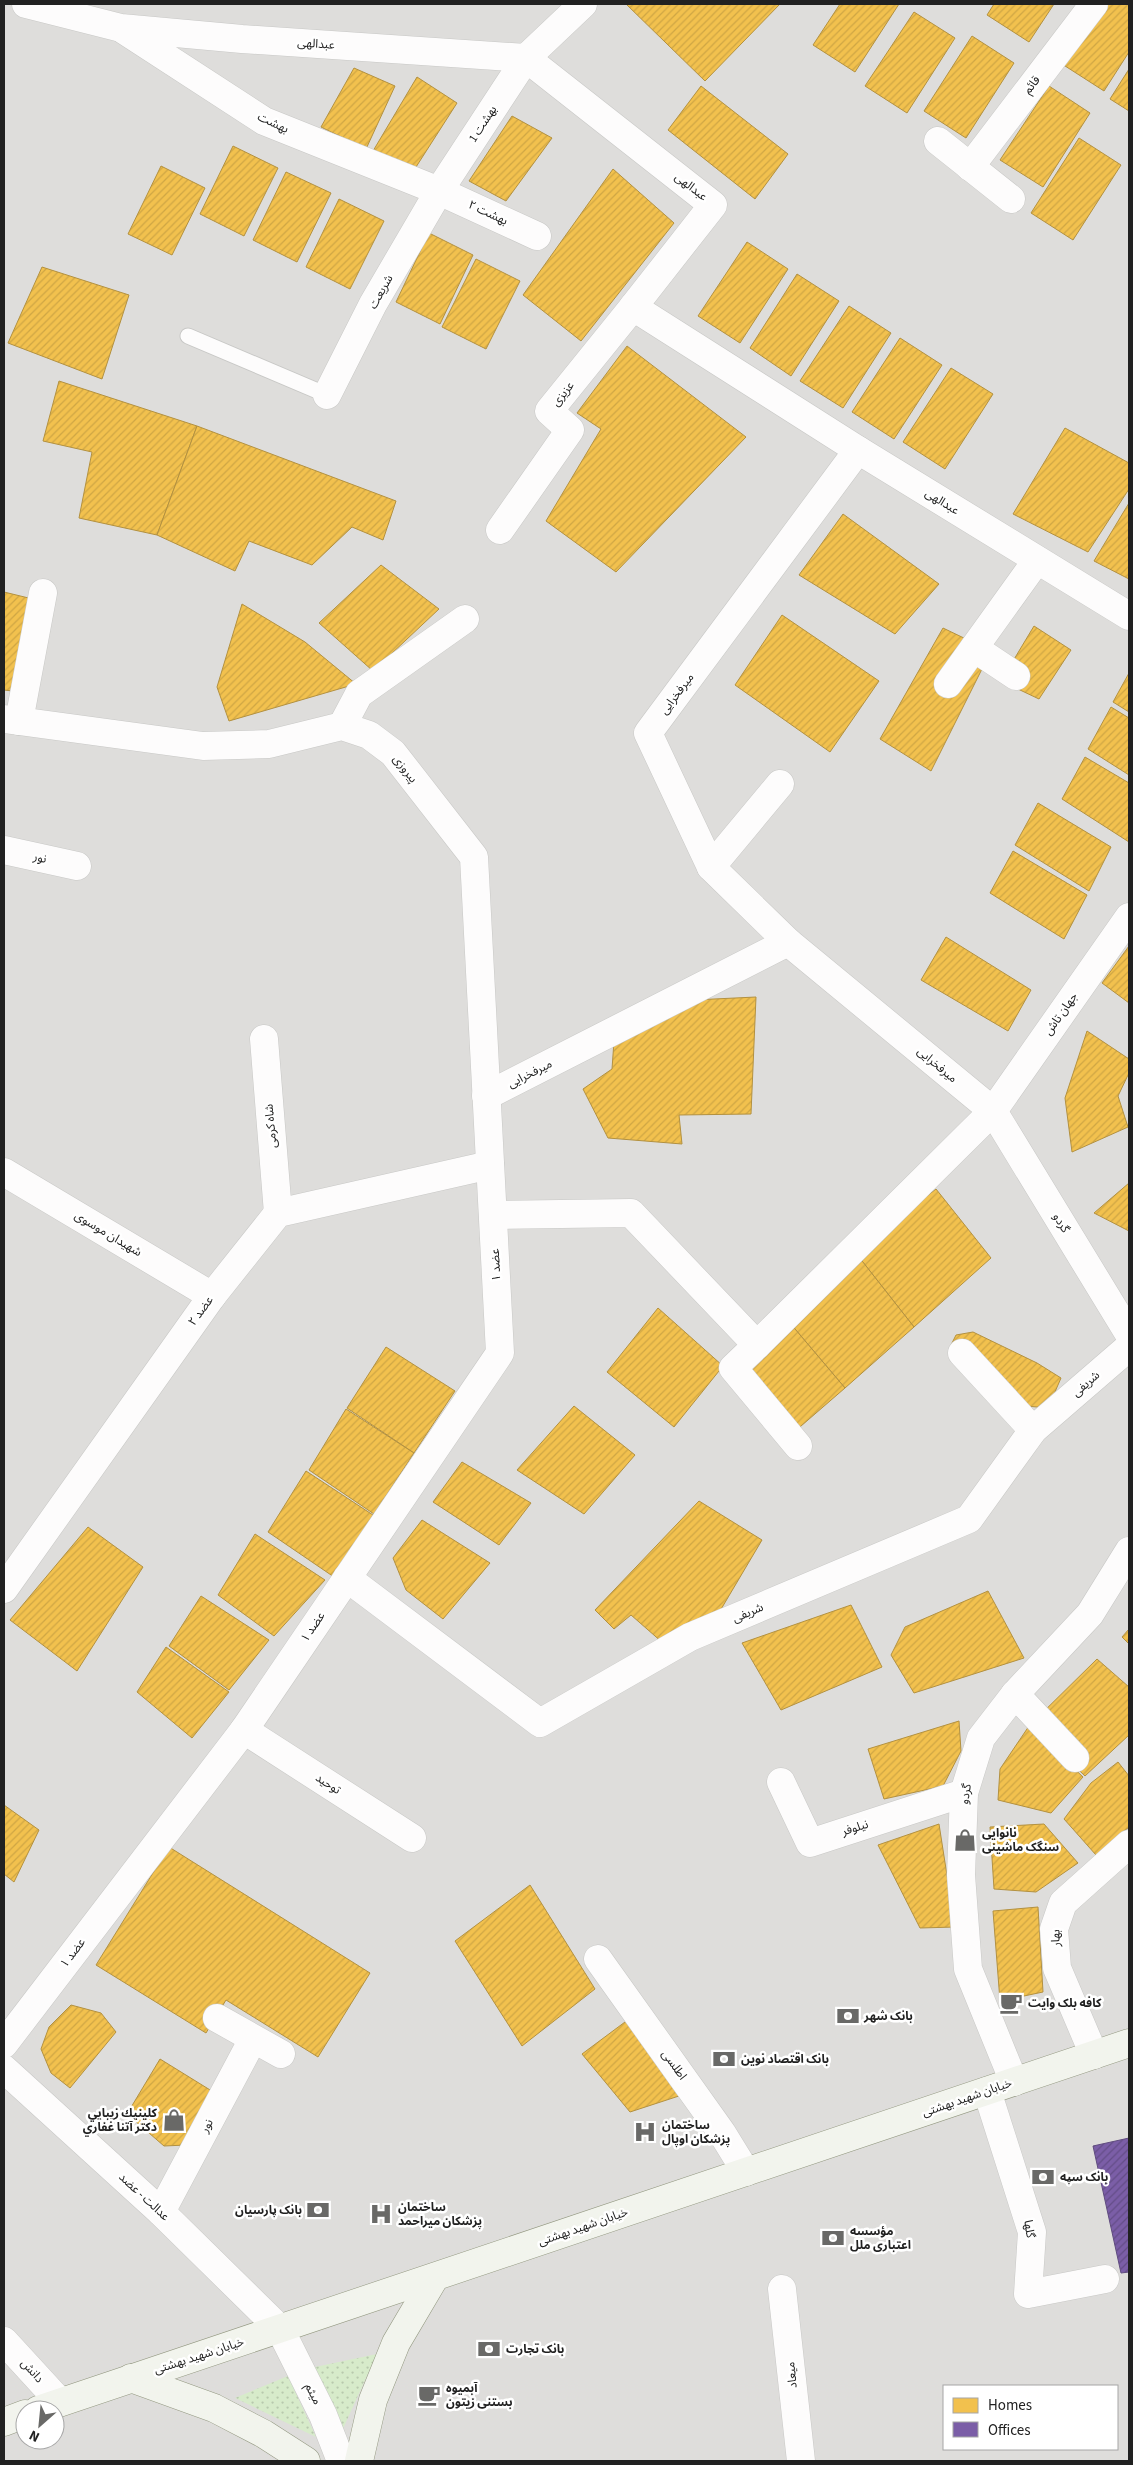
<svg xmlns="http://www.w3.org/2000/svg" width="1133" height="2465" viewBox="0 0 1133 2465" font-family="'Source Sans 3','Noto Sans Arabic',sans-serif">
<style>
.residential{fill:#dedddb;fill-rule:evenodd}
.grass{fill:url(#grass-dots)}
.homes{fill:url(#homes-hatch);stroke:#b39140}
.offices{fill:url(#offices-hatch);stroke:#604c7f}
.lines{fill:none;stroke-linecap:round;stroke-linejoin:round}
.service-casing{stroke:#c8c8c6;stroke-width:17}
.minor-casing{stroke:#c8c8c6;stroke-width:29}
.tertiary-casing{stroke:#c8c8c6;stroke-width:29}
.secondary-casing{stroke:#949982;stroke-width:29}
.service{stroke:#fdfcfc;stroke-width:15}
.minor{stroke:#fdfcfc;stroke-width:28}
.tertiary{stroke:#fdfcfc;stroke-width:28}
.secondary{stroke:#f2f4ed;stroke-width:28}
.labels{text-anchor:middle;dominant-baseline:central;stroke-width:5;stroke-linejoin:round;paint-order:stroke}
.street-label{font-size:12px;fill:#212121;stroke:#fff}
.poi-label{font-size:12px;font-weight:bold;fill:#212121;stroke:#fff;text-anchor:start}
</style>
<defs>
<pattern id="grass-dots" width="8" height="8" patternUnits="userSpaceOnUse" patternTransform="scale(1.25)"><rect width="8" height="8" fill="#d7ebca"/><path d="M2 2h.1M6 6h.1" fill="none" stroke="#b8c9ad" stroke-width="1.8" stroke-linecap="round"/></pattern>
<pattern id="homes-hatch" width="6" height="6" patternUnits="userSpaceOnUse" patternTransform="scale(1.25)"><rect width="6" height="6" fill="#f2c14e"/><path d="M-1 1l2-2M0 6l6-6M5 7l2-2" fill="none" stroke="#cfa644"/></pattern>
<pattern id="offices-hatch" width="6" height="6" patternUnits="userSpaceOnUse" patternTransform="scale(1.25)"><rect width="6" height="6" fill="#7b5ea7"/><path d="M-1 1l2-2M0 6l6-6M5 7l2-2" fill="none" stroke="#644d88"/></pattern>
</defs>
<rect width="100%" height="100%" fill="#efeeea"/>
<path class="residential" d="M4,4H1129V2461H4ZM944,2386H1117V2449H944ZM25,2410H55V2440H25Z"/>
<g class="grass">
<path d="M377,2354L341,2433L315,2367Z"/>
<path d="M288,2376L316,2437L235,2398Z"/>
</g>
<g class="homes">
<path d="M626,4H780L705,81Z"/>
<path d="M840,4H899L855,72L813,45Z"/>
<path d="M994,4H1054L1029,42L987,15Z"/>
<path d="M1105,4H1129V52L1104,91L1062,64Z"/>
<path d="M914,12L955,38L907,113L865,86Z"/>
<path d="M972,36L1014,63L966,138L924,111Z"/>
<path d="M354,68L395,86L366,149L321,127Z"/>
<path d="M1129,69V111L1110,99Z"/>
<path d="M417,77L457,103L416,167L373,151Z"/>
<path d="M701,86L788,154L755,199L668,130Z"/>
<path d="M1049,86L1090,113L1043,187L1000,160Z"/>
<path d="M512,116L552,138L506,201L469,181Z"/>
<path d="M1079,138L1121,165L1073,240L1031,213Z"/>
<path d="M233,146L278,168L244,236L200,214Z"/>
<path d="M161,166L205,188L172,255L128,234Z"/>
<path d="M613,169L674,223L581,341L523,295Z"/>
<path d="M286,172L331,193L297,262L253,240Z"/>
<path d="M339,199L384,221L350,289L306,267Z"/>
<path d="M429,233L473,255L440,324L396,302Z"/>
<path d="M747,242L788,269L740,343L698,316Z"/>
<path d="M476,259L520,281L486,349L442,327Z"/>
<path d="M42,267L129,295L102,379L8,343Z"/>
<path d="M797,274L839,301L791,376L750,348Z"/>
<path d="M849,306L891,333L843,408L800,381Z"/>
<path d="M900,338L942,365L894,439L852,412Z"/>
<path d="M627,346L746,437L616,572L546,521L601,429L577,413Z"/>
<path d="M951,368L993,394L945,469L903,442Z"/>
<path d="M59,381L197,426L157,535L79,518L92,452L43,441Z"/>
<path d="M197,426L396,501L383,540L352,527L312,565L249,541L235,571L157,535Z"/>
<path d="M1065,428L1129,463V489L1088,552L1013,514Z"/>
<path d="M1129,503V579L1094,561Z"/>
<path d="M843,514L939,584L895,634L799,575Z"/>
<path d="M381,565L439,609L373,671L319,623Z"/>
<path d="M4,592L45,602L29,693L4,690Z"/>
<path d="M242,604L305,642L356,684L229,721L217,687Z"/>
<path d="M782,615L879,681L830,752L735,685Z"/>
<path d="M1034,626L1071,650L1039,699L1001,681Z"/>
<path d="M943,628L991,651L931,771L880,739Z"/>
<path d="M1129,673V712L1113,702Z"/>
<path d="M1111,707L1129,718V775L1088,749Z"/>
<path d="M1085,757L1129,783V842L1062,799Z"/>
<path d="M1038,803L1111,847L1089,891L1015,845Z"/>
<path d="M1013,851L1087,895L1064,939L990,893Z"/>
<path d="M946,937L1031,990L1008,1031L921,980Z"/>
<path d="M1129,946V1003L1102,983Z"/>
<path d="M756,997L751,1114L679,1115L682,1144L608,1138L583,1089L612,1069L614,1041L693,1000Z"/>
<path d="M1087,1031L1129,1059V1073L1118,1096L1128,1127L1072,1152L1065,1098Z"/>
<path d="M1129,1183V1231L1094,1213Z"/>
<path d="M936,1189L991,1258L914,1327L855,1252Z"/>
<path d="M855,1252L914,1327L845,1388L784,1316Z"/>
<path d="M658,1308L723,1366L674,1427L607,1372Z"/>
<path d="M784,1316L845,1388L786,1439L723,1367Z"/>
<path d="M973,1332L1037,1363L1061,1378L1048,1408L1026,1406L955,1361L950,1347L956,1335Z"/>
<path d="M386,1347L455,1391L414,1453L347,1408Z"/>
<path d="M574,1406L635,1455L584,1514L517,1470Z"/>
<path d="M346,1409L414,1453L374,1514L309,1470Z"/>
<path d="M462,1462L531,1503L499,1545L433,1502Z"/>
<path d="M306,1471L373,1515L334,1577L268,1532Z"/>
<path d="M699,1501L762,1540L717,1616L663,1643L631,1615L614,1629L595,1610Z"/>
<path d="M422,1520L490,1563L443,1619L406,1590L393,1558Z"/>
<path d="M88,1527L143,1567L77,1671L10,1620Z"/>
<path d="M255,1534L325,1580L274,1636L218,1595Z"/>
<path d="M988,1591L1024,1658L914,1693L891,1655L905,1627Z"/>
<path d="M201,1596L269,1640L229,1690L169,1646Z"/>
<path d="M851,1605L882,1667L781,1710L742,1643Z"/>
<path d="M1129,1629V1644L1122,1637Z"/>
<path d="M166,1647L229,1692L192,1738L137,1692Z"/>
<path d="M1097,1659L1129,1687V1735L1085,1776L1031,1724Z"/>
<path d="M959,1721L961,1751L943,1786L884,1799L868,1749Z"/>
<path d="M1029,1726L1083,1777L1051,1813L998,1800L1000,1769Z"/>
<path d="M1118,1762L1129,1776V1827L1096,1855L1064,1819L1091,1783Z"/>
<path d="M4,1805L39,1830L14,1882L4,1874Z"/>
<path d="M939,1824L955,1927L920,1928L878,1845Z"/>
<path d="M1044,1824L1078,1863L1036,1892L994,1889L990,1827Z"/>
<path d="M169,1847L370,1973L318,2057L226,2000L206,2033L96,1965Z"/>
<path d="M530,1885L595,1989L522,2046L455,1941Z"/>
<path d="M1038,1907L1043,1992L1000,2001L993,1911Z"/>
<path d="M71,2005L101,2013L116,2032L70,2088L51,2073L41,2049L49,2027Z"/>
<path d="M629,2019L685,2094L630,2112L582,2054Z"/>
<path d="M160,2059L215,2093L186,2145L164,2146L127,2114Z"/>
</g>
<path class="offices" d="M1129,2138V2272L1121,2273L1093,2146Z"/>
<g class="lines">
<defs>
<path id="service" d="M188,336L327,395"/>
<g id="minor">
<path d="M26,4L121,28L242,39L526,58L713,205L633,307L858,450L1129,616"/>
<path d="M124,30L264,121L439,191L537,236"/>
<path d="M938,141L1011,199"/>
<path d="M970,167L1094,4"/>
<path d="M327,395L373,304L439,191L526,58L583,4"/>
<path d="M858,450L648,733L711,867L788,942L993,1111L1129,1334"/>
<path d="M500,530L570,430L549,411L633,307"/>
<path d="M974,648L1016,676"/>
<path d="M948,684L1037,560"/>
<path d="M4,719L203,746L269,744L342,726L369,735L393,753L474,857L500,1353L244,1730L4,2044"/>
<path d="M19,721L43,593"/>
<path d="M342,726L359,694L465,619"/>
<path d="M4,850L77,866"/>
<path d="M711,867L780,784"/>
<path d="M264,1039L278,1213"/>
<path d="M486,1096L788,942"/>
<path d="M4,1172L212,1296"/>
<path d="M493,1215L631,1213L757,1345L993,1111"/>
<path d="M757,1345L733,1368L798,1446"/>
<path d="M962,1353L1033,1430"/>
<path d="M347,1578L540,1723L690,1637L969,1519L1033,1430L1129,1347"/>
<path d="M4,1589L212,1296L278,1213L490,1165"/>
<path d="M1015,1694L1075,1758"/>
<path d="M244,1730L412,1838"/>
<path d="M781,1782L810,1843L964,1793"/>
<path d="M598,1959L722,2133L746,2172"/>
<path d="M217,2018L281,2054"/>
<path d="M1094,2055L1057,1968L1054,1929L1063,1903L1129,1844"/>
<path d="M1014,2082L968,1969L961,1875L964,1793L981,1738L1015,1694L1090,1614L1129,1551"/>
<path d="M987,2091L1032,2232L1028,2294L1105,2279"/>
<path d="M161,2212L253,2039"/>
<path d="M782,2289L801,2461"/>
<path d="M4,2341L60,2402"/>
</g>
<g id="tertiary">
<path d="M993,1111L1129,917"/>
<path d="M4,2069L161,2212L280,2329L323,2415L341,2461"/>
</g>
<g id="secondary">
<path d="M131,2378L214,2408L264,2434L306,2461"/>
<path d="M38,2410L1129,2043"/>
<path d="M4,2422L25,2414"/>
<path d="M359,2461L373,2400L396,2343L435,2277"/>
</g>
</defs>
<use href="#service" class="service-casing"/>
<use href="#minor" class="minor-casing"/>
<use href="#tertiary" class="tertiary-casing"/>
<use href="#secondary" class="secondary-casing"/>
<use href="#service" class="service"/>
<use href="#minor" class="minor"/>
<use href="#tertiary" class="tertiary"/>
<use href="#secondary" class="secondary"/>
</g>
<defs>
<symbol id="shop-bare" viewBox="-9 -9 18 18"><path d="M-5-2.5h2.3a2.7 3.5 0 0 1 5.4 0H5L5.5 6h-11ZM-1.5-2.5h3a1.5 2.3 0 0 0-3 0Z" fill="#696967" stroke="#fff" stroke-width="2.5" paint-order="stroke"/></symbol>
<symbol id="cafe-bare" viewBox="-9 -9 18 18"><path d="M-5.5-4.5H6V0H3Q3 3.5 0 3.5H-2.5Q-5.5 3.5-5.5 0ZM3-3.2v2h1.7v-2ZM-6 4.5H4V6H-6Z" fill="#696967" stroke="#fff" stroke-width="2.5" paint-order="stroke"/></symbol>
<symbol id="bank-bare" viewBox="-9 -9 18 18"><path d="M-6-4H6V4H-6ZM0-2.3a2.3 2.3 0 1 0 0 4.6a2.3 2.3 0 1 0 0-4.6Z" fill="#696967" stroke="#fff" stroke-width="2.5" paint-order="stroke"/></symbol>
<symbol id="hospital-bare" viewBox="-9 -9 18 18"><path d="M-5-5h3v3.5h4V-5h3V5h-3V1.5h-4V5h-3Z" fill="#696967" stroke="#fff" stroke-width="2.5" paint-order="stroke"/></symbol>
</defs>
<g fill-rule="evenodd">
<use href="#shop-bare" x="949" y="1824" width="32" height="32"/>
<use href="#cafe-bare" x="995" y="1987" width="32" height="32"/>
<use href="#bank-bare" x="832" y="2000" width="32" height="32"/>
<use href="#bank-bare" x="708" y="2043" width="32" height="32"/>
<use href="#shop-bare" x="158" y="2104" width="32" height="32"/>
<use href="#hospital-bare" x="629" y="2116" width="32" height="32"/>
<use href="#bank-bare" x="1027" y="2161" width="32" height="32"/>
<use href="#bank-bare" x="302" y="2194" width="32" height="32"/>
<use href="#hospital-bare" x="365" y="2198" width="32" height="32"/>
<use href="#bank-bare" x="817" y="2222" width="32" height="32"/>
<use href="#bank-bare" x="473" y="2333" width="32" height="32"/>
<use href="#cafe-bare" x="413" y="2379" width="32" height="32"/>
</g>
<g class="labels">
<g class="street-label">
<text transform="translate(316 44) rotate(4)">عبدالهی</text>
<text transform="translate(1032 85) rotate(-53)">قائم</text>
<text transform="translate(273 123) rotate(25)">بهشت</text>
<text transform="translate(483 124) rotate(-57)">بهشت 1</text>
<text transform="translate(691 187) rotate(38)">عبدالهی</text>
<text transform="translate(488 213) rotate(25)">بهشت ۲</text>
<text transform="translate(381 292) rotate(-61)">شریعت</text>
<text transform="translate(563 394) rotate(-51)">عزیزی</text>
<text transform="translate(942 502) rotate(32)">عبدالهی</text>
<text transform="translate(677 694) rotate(-53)">میرفخرایی</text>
<text transform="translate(405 769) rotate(52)">پیروزی</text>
<text transform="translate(40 858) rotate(12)">نور</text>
<text transform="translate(1061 1014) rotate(-55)">جهان تاش</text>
<text transform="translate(937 1065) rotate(40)">میرفخرایی</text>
<text transform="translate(530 1074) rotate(-27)">میرفخرایی</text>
<text transform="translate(271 1126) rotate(-95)">شاه کرمی</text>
<text transform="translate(1061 1223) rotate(59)">گردو</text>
<text transform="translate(108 1234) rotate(31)">شهیدان موسوی</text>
<text transform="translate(496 1265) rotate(-93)">عضد ۱</text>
<text transform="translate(201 1311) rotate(-54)">عضد ۲</text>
<text transform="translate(1086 1384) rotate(-41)">شریفی</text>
<text transform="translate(748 1613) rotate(-23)">شریفی</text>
<text transform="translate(313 1627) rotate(-56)">عضد ۱</text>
<text transform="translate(328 1784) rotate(33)">توحید</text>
<text transform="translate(966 1794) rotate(-81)">گردو</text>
<text transform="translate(855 1828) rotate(-18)">نیلوفر</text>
<text transform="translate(1056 1938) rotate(-91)">بهار</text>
<text transform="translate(73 1953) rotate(-53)">عضد ۱</text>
<text transform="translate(674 2065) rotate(54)">اطلسی</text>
<text transform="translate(967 2098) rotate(-19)">خیابان شهید بهشتی</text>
<text transform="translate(207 2126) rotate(-62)">نور</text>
<text transform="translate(144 2197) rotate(43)">عدالت - عضد</text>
<text transform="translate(583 2227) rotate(-19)">خیابان شهید بهشتی</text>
<text transform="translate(1029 2229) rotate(81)">گلها</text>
<text transform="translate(199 2356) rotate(-18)">خیابان شهید بهشتی</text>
<text transform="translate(32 2371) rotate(48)">دانش</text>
<text transform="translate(792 2375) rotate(-96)">میعاد</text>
<text transform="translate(313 2394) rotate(64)">میثم</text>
</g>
<g class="poi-label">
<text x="982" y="1833">نانوایی<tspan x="982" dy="14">سنگک ماشینی</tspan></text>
<text x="1028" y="2003">کافه بلک وایت</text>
<text x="864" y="2016">بانک شهر</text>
<text x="741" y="2059">بانک اقتصاد نوین</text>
<text x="157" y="2113" text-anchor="end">كلينيك زيبايي<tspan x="157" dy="14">دكتر آتنا غفاري</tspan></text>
<text x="662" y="2125">ساختمان<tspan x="662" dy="14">پزشکان اوپال</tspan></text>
<text x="1060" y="2177">بانک سپه</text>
<text x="398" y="2207">ساختمان<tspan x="398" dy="14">پزشکان میراحمد</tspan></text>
<text x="302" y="2210" text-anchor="end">بانک پارسیان</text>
<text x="850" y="2231">مؤسسه<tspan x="850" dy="14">اعتباری ملل</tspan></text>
<text x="506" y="2349">بانک تجارت</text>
<text x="446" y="2388">آبمیوه<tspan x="446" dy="14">بستنی زیتون</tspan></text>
</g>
</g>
<rect width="1133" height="2465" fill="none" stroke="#212121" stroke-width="10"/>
<rect x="943" y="2385" width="175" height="65" fill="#ffffff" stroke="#a6a6a6"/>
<rect x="953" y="2398" width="25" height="15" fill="#f2c14e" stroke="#a6a6a6"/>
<text x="988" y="2410" font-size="15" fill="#212121">Homes</text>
<rect x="953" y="2422" width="25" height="15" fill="#7b5ea7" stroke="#a6a6a6"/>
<text x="988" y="2435" font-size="15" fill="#212121">Offices</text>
<g transform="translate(40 2425) rotate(207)"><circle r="24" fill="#ffffff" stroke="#a6a6a6"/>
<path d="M0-4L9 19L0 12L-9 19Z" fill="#696967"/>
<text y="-8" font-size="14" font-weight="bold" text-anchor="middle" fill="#212121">N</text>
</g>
</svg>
